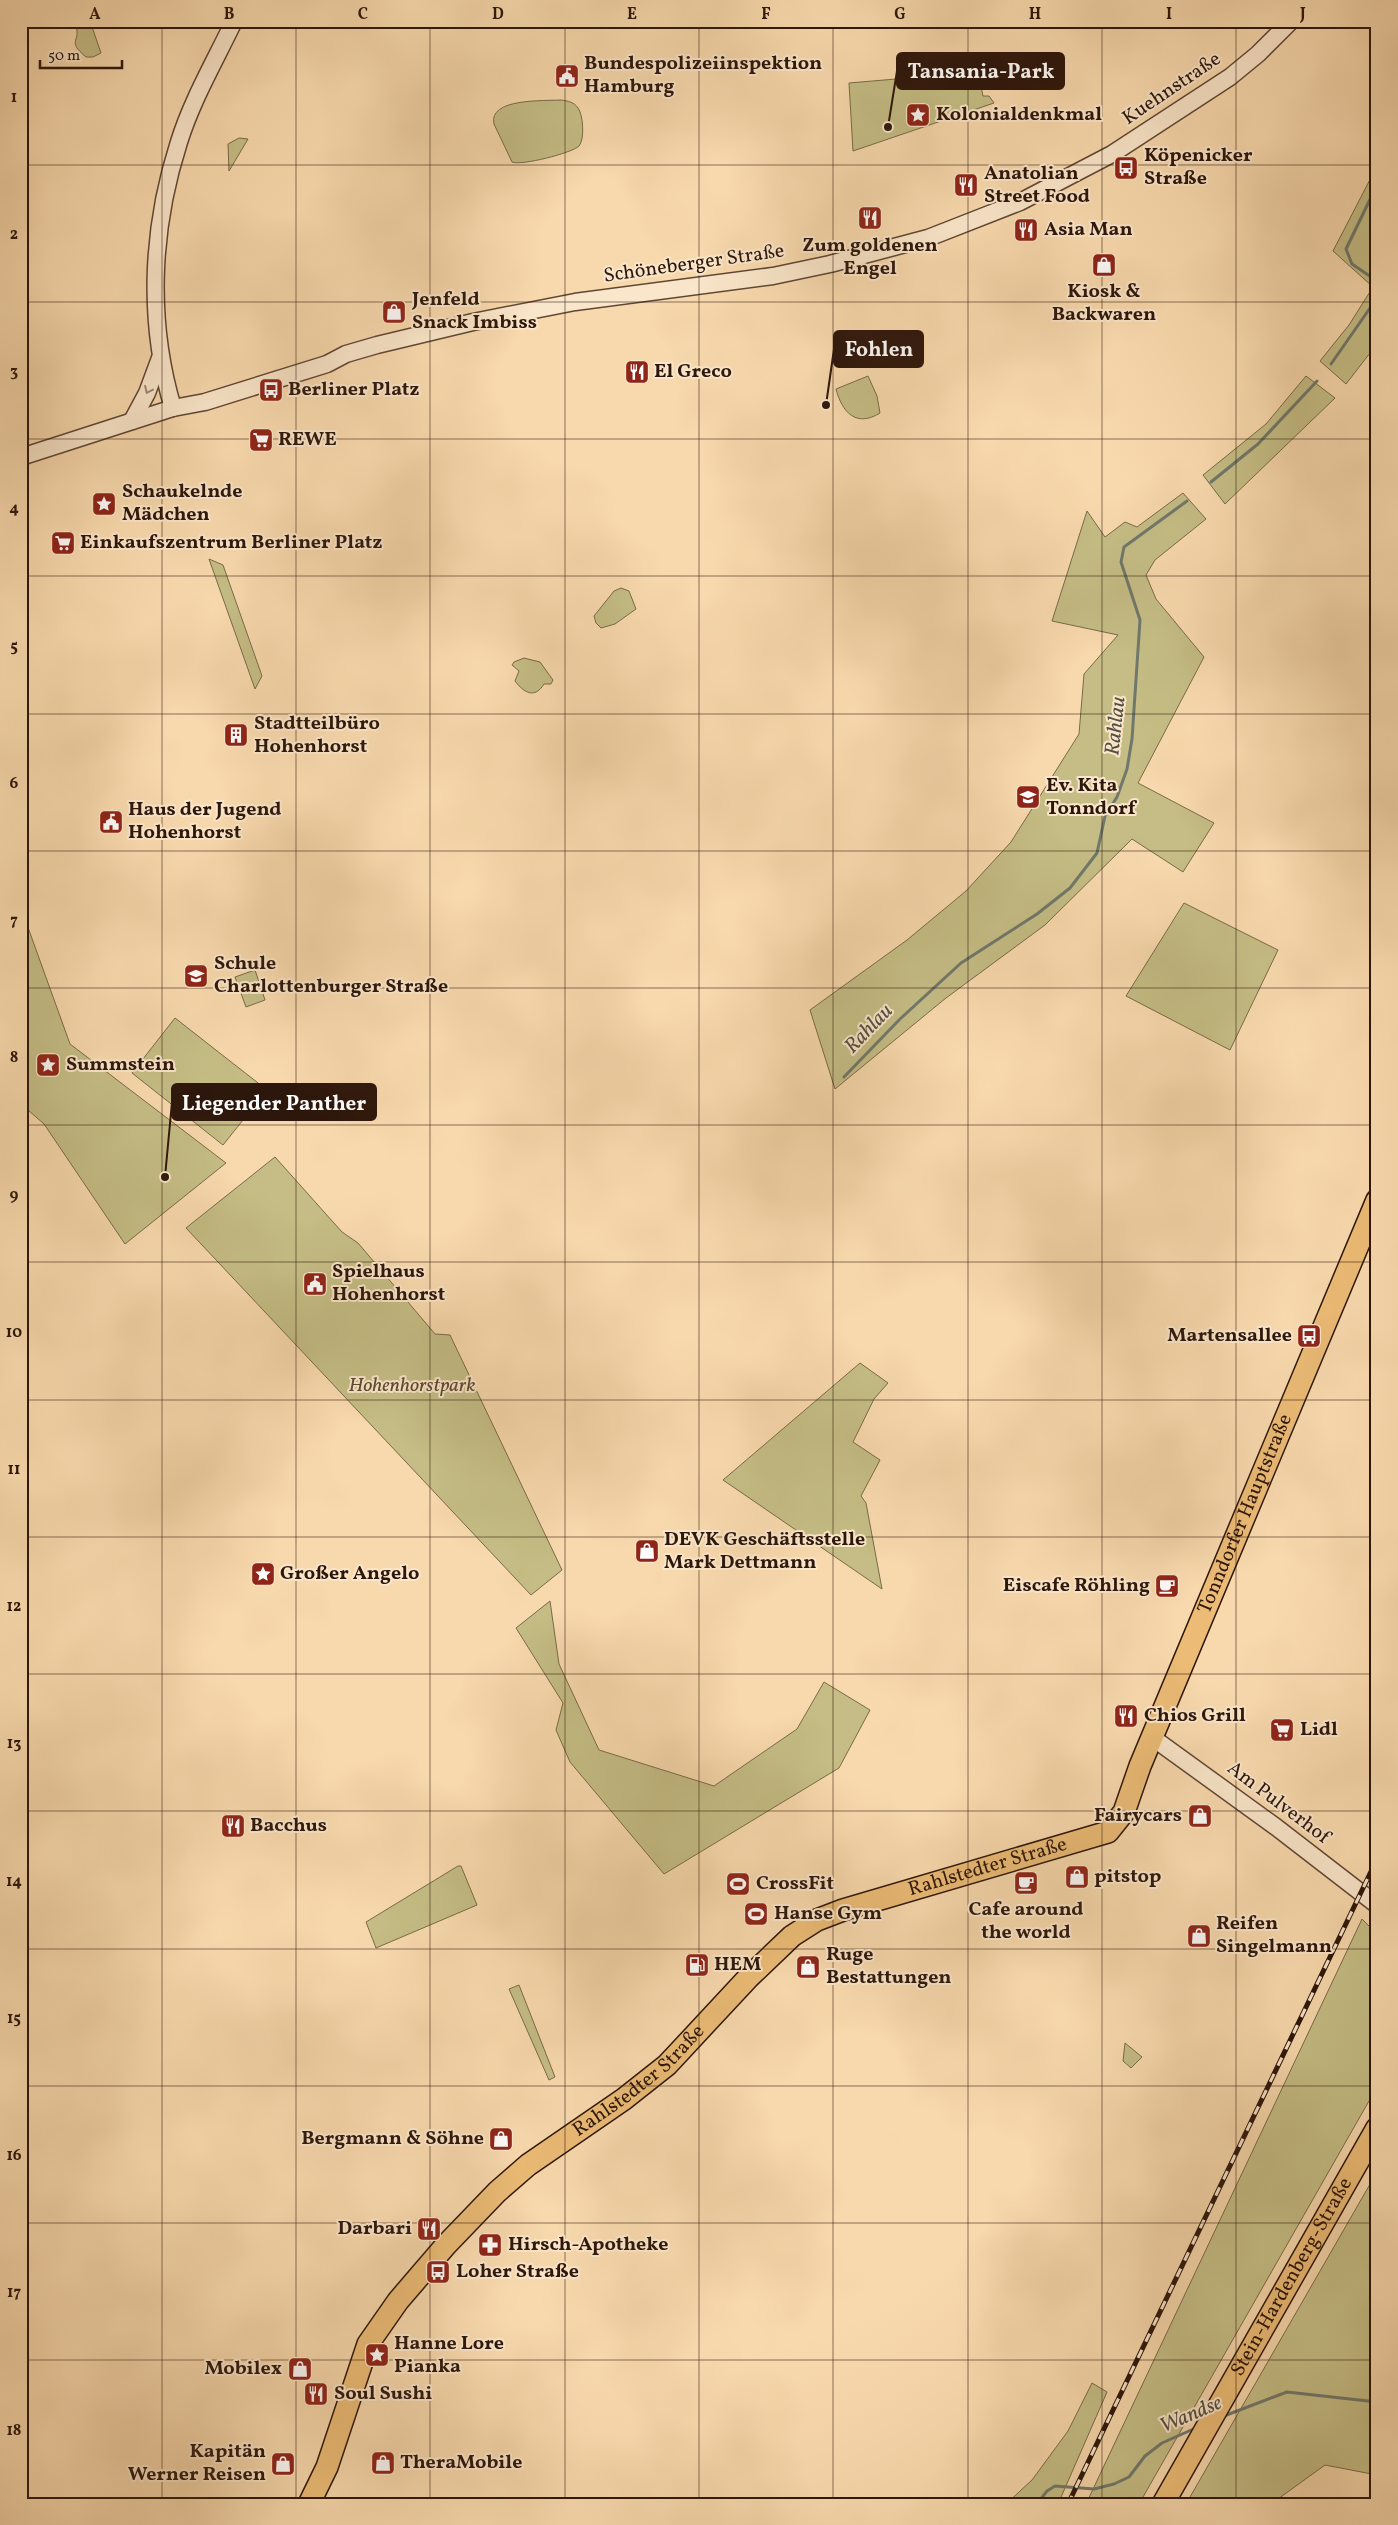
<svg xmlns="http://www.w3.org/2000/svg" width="1398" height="2525" viewBox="0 0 1398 2525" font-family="Vollkorn,serif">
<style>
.green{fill:#c5bd85;stroke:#796a48}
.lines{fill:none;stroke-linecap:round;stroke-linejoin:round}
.stream{stroke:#70786c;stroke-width:3}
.minor-casing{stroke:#604734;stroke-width:19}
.major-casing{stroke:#2d160b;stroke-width:24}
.minor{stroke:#fae6ca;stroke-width:16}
.major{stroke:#ecbc76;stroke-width:21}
.rail-casing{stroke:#2d160b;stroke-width:5}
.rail{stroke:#fae6ca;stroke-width:3;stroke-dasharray:9;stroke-linecap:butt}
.oneway{stroke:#9e8874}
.grid{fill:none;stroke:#2d160b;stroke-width:1;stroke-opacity:0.55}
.labels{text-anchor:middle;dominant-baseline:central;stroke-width:4;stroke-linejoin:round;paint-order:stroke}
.poi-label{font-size:20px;font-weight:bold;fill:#2d160b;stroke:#fae6ca;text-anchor:start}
.street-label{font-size:20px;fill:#2d160b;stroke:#fae6ca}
.park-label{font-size:20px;font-style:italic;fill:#5b4830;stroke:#fae6ca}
.water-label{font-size:21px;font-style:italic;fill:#544f43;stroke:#fae6ca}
.leader{fill:none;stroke:#2d160b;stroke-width:2}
.callout-dot{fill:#2d160b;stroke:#fae6ca;stroke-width:2}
.callout{fill:#2d160b;stroke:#2d160b;stroke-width:2}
.callout-label{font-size:21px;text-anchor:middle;font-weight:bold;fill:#fff}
.neatline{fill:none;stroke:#2d160b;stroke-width:2}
.grid-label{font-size:16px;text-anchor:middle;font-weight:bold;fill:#2d160b}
</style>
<rect width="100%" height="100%" fill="#f8d9ad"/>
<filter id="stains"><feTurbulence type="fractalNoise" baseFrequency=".004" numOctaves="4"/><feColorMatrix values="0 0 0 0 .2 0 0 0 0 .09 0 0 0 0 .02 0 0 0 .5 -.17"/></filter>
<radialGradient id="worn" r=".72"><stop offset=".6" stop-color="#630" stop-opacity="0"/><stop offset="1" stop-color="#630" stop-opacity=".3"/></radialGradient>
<g class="green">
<path d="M69,21H90L101,53L93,57H86C66,40 81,43 76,26L69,24Z"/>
<path d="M978,72L983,96H989L994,103L853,151L849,83Z"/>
<path d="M561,100C568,101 574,102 578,108C583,114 585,139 579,146C572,153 521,166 512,162L494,124C488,98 544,101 561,100Z"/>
<path d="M239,138L248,139L229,171L228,144Z"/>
<path d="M1377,166V344L1346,384L1320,361L1349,325L1373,287L1333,251Z"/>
<path d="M868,376L877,396L880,413C856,428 842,412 836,389Z"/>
<path d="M1306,376L1335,398L1225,504L1203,475L1266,424Z"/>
<path d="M1183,493L1206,519L1155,560L1146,575L1156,599L1204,657L1138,783L1214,823L1183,872L1132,839L1045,925L946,998L835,1089L810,1010L907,940L966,891L1011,842L1079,734L1084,674L1118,635L1052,621L1087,511L1105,537L1125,522L1137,527Z"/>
<path d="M209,559L223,565L262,676L255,689Z"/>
<path d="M621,588L629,591L636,609L615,624L601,628L596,623L594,616L614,591Z"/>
<path d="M524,658L540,662L553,680L551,684H544C535,699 524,693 515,681L519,671L512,665L514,662Z"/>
<path d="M1184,903L1278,950L1230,1050L1126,996Z"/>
<path d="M21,908L70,1044L226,1163L125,1244L44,1124L21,1104Z"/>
<path d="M255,970L265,1000L246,1007L235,977Z"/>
<path d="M175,1018L267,1090L223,1145L132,1073Z"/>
<path d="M275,1157L342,1232L358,1243L435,1334L450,1335L562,1570L531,1595L186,1228Z"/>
<path d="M860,1363L888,1383L874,1399L853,1442L880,1460L861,1496L866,1503L882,1589L723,1480Z"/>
<path d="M550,1601L559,1664L599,1750L714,1786L797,1729L824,1682L870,1710L839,1768L664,1874L570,1762L556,1730L563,1703L516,1628Z"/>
<path d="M458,1866H461L477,1905L376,1948L366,1922Z"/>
<path d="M1362,1919L1377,1934V2087L1139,2504H1086Z"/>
<path d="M519,1985L555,2077L549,2080L509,1989Z"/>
<path d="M1125,2043L1142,2057L1131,2068L1123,2061Z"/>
<path d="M1377,2172V2475L1325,2465L1271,2504H1186Z"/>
<path d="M1092,2383L1107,2392L1058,2504H1006L1032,2480L1068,2431Z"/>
</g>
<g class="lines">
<g class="stream">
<path d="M1377,185L1346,249L1352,264L1377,281"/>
<path d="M1331,364L1377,298"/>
<path d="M1211,482L1258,444L1317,381"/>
<path d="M844,1077L900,1019L961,963L1037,914L1070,888L1097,853L1105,816L1117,797L1127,769L1132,739L1140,620L1121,562L1124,547L1187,501"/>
<path d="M1224,2416L1287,2392L1377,2402"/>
<path d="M1037,2504L1047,2491L1055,2486L1094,2489L1114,2484L1129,2477L1145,2456L1162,2443L1198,2427"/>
</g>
<defs>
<g id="minor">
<path d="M173,408C147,321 151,229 179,142C192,100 215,61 234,21"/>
<path d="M132,421L147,393L160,358"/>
<path d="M21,457L173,408L205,402L327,364L346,354L377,345L473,322L575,302L773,276L830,264L928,238L1020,202L1112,154L1230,77L1258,54L1291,21"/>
<path d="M1153,1738L1276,1827L1377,1905"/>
</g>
<g id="major">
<path id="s1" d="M309,2504L327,2467L368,2344L398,2301L446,2245L497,2192L528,2165L624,2099L667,2065L748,1978L792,1936L817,1920L843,1910L1108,1832L1124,1812L1140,1766L1377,1200"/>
<path id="s2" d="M1163,2504L1377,2128"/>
</g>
</defs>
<use href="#minor" class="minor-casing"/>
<use href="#major" class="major-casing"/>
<use href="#minor" class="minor"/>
<use href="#major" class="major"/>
<defs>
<path id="rail" d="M1068,2504L1377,1859"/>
</defs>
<use href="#rail" class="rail-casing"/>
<use href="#rail" class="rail"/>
</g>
<defs><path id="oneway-chevron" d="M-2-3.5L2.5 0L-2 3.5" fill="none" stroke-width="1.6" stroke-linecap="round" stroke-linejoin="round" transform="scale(1.25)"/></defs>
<use class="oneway" href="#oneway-chevron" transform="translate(148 390) rotate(115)"/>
<path class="grid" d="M162,21V2504M296,21V2504M430,21V2504M565,21V2504M699,21V2504M833,21V2504M968,21V2504M1102,21V2504M1236,21V2504M21,165H1377M21,302H1377M21,439H1377M21,576H1377M21,714H1377M21,851H1377M21,988H1377M21,1125H1377M21,1262H1377M21,1400H1377M21,1537H1377M21,1674H1377M21,1811H1377M21,1949H1377M21,2086H1377M21,2223H1377M21,2360H1377"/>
<defs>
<symbol id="civic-square" viewBox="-11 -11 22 22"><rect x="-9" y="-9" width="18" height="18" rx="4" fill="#8f2418" stroke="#fae6ca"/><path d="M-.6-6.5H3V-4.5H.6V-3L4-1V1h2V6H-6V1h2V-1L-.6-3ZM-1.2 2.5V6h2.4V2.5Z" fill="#fff"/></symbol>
<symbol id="sight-square" viewBox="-11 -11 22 22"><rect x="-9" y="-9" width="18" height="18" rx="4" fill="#8f2418" stroke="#fae6ca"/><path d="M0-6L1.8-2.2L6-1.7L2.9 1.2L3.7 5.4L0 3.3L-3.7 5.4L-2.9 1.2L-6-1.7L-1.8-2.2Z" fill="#fff"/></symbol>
<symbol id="bus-square" viewBox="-11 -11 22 22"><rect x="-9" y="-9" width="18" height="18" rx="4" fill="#8f2418" stroke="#fae6ca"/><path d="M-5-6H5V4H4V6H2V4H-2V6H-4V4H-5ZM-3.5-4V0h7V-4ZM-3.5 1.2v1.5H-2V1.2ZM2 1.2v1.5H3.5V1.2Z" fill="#fff"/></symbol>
<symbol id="restaurant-square" viewBox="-11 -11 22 22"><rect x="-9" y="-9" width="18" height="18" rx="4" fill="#8f2418" stroke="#fae6ca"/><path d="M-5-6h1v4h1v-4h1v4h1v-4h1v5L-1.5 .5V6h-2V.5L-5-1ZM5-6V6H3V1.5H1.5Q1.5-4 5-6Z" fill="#fff"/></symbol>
<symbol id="shop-square" viewBox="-11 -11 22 22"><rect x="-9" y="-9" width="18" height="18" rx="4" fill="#8f2418" stroke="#fae6ca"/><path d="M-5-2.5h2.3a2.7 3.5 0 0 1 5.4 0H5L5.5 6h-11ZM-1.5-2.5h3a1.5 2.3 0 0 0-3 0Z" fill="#fff"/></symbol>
<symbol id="supermarket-square" viewBox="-11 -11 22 22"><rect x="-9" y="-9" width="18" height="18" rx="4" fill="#8f2418" stroke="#fae6ca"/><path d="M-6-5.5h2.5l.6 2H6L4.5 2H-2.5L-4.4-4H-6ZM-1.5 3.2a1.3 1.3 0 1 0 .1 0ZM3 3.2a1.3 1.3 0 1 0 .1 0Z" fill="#fff"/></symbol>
<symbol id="building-square" viewBox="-11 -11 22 22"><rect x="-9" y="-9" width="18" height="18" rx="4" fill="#8f2418" stroke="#fae6ca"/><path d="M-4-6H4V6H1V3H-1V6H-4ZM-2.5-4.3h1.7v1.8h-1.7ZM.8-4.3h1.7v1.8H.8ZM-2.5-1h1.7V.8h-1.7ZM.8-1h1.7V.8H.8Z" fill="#fff"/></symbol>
<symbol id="school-square" viewBox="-11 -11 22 22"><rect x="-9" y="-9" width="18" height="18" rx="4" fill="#8f2418" stroke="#fae6ca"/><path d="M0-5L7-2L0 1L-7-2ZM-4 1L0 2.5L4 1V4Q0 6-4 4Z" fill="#fff"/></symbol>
<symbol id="cafe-square" viewBox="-11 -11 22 22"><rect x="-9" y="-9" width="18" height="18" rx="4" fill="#8f2418" stroke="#fae6ca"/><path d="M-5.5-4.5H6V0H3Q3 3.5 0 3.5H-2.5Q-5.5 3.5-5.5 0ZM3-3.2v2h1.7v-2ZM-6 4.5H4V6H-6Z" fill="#fff"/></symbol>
<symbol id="stadium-square" viewBox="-11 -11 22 22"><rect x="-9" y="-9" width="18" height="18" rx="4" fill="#8f2418" stroke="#fae6ca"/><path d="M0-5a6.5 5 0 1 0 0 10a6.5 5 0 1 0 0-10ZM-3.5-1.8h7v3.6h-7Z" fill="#fff"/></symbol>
<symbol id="fuel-square" viewBox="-11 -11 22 22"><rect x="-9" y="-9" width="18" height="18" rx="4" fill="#8f2418" stroke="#fae6ca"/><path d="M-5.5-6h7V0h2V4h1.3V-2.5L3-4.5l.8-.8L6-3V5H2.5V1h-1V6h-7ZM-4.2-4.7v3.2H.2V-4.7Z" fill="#fff"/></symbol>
<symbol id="pharmacy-square" viewBox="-11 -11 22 22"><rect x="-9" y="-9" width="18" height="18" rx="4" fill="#8f2418" stroke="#fae6ca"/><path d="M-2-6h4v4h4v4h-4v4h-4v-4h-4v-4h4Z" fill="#fff"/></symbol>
</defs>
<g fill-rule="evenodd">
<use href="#civic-square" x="553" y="62" width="28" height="28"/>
<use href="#sight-square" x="904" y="101" width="28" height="28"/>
<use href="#bus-square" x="1112" y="154" width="28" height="28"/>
<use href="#restaurant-square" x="952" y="171" width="28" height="28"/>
<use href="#restaurant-square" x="856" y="204" width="28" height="28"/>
<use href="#restaurant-square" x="1012" y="216" width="28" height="28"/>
<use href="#shop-square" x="1090" y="251" width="28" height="28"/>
<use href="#shop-square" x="380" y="298" width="28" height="28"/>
<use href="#restaurant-square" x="623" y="358" width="28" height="28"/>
<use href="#bus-square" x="257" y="376" width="28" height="28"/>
<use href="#supermarket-square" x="247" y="426" width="28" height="28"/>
<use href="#sight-square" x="90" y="490" width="28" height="28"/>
<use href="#supermarket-square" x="49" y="529" width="28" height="28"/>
<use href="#building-square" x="222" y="721" width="28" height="28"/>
<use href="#school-square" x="1014" y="783" width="28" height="28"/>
<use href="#civic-square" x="97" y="808" width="28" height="28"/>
<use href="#school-square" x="182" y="962" width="28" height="28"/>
<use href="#sight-square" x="34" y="1051" width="28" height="28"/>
<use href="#civic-square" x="301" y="1270" width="28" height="28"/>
<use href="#bus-square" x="1295" y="1322" width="28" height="28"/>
<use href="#shop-square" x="633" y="1537" width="28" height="28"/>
<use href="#sight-square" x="249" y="1560" width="28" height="28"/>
<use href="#cafe-square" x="1153" y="1572" width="28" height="28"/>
<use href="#restaurant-square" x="1112" y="1702" width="28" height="28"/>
<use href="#supermarket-square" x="1268" y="1716" width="28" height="28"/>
<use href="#shop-square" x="1186" y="1802" width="28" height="28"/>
<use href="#restaurant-square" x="219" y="1812" width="28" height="28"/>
<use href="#shop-square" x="1063" y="1863" width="28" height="28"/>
<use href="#cafe-square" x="1012" y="1869" width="28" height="28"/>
<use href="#stadium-square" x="724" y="1870" width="28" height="28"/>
<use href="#stadium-square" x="742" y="1900" width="28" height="28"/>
<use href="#shop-square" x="1185" y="1922" width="28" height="28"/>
<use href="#fuel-square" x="683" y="1951" width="28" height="28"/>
<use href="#shop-square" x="794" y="1953" width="28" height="28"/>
<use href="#shop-square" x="487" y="2125" width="28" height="28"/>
<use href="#restaurant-square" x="415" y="2215" width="28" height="28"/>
<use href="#pharmacy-square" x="476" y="2231" width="28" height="28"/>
<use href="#bus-square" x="424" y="2258" width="28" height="28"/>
<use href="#sight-square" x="363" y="2341" width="28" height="28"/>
<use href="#shop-square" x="286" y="2355" width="28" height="28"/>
<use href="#restaurant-square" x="302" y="2380" width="28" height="28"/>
<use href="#shop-square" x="369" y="2449" width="28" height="28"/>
<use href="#shop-square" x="269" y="2450" width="28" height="28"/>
</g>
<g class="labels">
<g class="poi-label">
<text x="584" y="64">Bundespolizeiinspektion<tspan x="584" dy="23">Hamburg</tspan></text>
<text x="936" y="115">Kolonialdenkmal</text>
<text x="1144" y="156">Köpenicker<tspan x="1144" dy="23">Straße</tspan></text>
<text x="984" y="174">Anatolian<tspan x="984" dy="23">Street Food</tspan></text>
<text x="1044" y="230">Asia Man</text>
<text x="870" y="246" text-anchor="middle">Zum goldenen<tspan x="870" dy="23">Engel</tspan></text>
<text x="1104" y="292" text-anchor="middle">Kiosk &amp;<tspan x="1104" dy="23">Backwaren</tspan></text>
<text x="412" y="300">Jenfeld<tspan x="412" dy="23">Snack Imbiss</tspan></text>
<text x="654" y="372">El Greco</text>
<text x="288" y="390">Berliner Platz</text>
<text x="278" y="440">REWE</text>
<text x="122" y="492">Schaukelnde<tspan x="122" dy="23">Mädchen</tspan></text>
<text x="80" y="543">Einkaufszentrum Berliner Platz</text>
<text x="254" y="724">Stadtteilbüro<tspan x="254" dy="23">Hohenhorst</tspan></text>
<text x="1046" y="786">Ev. Kita<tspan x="1046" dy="23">Tonndorf</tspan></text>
<text x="128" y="810">Haus der Jugend<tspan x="128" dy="23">Hohenhorst</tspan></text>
<text x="214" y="964">Schule<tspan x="214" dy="23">Charlottenburger Straße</tspan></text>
<text x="66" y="1065">Summstein</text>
<text x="332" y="1272">Spielhaus<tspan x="332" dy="23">Hohenhorst</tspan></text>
<text x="1292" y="1336" text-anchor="end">Martensallee</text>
<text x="664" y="1540">DEVK Geschäftsstelle<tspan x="664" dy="23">Mark Dettmann</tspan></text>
<text x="280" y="1574">Großer Angelo</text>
<text x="1150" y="1586" text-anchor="end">Eiscafe Röhling</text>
<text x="1144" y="1716">Chios Grill</text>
<text x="1300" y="1730">Lidl</text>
<text x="1182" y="1816" text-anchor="end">Fairycars</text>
<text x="250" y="1826">Bacchus</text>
<text x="1094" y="1877">pitstop</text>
<text x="756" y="1884">CrossFit</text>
<text x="1026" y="1910" text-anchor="middle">Cafe around<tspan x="1026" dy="23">the world</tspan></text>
<text x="774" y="1914">Hanse Gym</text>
<text x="1216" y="1924">Reifen<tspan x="1216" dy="23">Singelmann</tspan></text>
<text x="826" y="1955">Ruge<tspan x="826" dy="23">Bestattungen</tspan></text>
<text x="714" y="1965">HEM</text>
<text x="484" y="2139" text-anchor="end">Bergmann &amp; Söhne</text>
<text x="412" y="2229" text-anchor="end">Darbari</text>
<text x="508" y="2245">Hirsch-Apotheke</text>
<text x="456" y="2272">Loher Straße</text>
<text x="394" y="2344">Hanne Lore<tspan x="394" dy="23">Pianka</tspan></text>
<text x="282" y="2369" text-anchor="end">Mobilex</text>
<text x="334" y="2394">Soul Sushi</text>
<text x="266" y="2452" text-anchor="end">Kapitän<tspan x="266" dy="23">Werner Reisen</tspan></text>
<text x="400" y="2463">TheraMobile</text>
</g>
<g class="street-label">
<text transform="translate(1172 89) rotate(-34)">Kuehnstraße</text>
<text transform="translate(694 264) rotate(-8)">Schöneberger Straße</text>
<text stroke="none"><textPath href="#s1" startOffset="1444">Tonndorfer Hauptstraße</textPath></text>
<text transform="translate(1278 1803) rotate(37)">Am Pulverhof</text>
<text stroke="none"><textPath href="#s1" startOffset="971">Rahlstedter Straße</textPath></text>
<text stroke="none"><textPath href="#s1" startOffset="551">Rahlstedter Straße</textPath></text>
<text stroke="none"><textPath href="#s2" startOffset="261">Stein-Hardenberg-Straße</textPath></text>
</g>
<g class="park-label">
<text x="412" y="1386">Hohenhorstpark</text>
</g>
<g class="water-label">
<text transform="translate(1116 726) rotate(-84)">Rahlau</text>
<text transform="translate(869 1029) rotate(-46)">Rahlau</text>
<text transform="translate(1191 2415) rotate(-23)">Wandse</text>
</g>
</g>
<path class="leader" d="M888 127L897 71M826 405L834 349M165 1177L172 1102"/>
<g class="callout-dot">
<circle cx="888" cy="127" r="5"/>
<circle cx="826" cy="405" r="5"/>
<circle cx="165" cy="1177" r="5"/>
</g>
<g class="callout">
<rect x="897" y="53" width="167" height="36" rx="5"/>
<rect x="834" y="331" width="89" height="36" rx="5"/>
<rect x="172" y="1084" width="204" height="36" rx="5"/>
</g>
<g class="callout-label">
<text x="981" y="78">Tansania-Park</text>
<text x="879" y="356">Fohlen</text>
<text x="274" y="1110">Liegender Panther</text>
</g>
<rect width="1398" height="2525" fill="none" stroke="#f8d9ad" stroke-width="55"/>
<path d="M40 60v8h82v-8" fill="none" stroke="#2d160b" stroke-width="2.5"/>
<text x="48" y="60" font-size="15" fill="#2d160b" stroke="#fae6ca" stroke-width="4" paint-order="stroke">50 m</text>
<rect x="28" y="28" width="1342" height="2470" class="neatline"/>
<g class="grid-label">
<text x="95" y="19">A</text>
<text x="229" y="19">B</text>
<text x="363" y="19">C</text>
<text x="498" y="19">D</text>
<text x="632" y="19">E</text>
<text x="766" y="19">F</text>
<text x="900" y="19">G</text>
<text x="1035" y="19">H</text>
<text x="1169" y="19">I</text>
<text x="1303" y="19">J</text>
<text x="14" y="102">1</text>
<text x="14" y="239">2</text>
<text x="14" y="376">3</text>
<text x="14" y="513">4</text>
<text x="14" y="651">5</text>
<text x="14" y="788">6</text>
<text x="14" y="925">7</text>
<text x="14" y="1062">8</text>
<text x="14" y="1200">9</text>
<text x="14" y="1337">10</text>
<text x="14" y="1474">11</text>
<text x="14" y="1611">12</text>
<text x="14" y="1748">13</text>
<text x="14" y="1886">14</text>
<text x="14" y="2023">15</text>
<text x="14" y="2160">16</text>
<text x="14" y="2297">17</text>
<text x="14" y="2435">18</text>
</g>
<rect width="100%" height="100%" filter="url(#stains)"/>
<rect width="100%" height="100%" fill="url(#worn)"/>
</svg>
